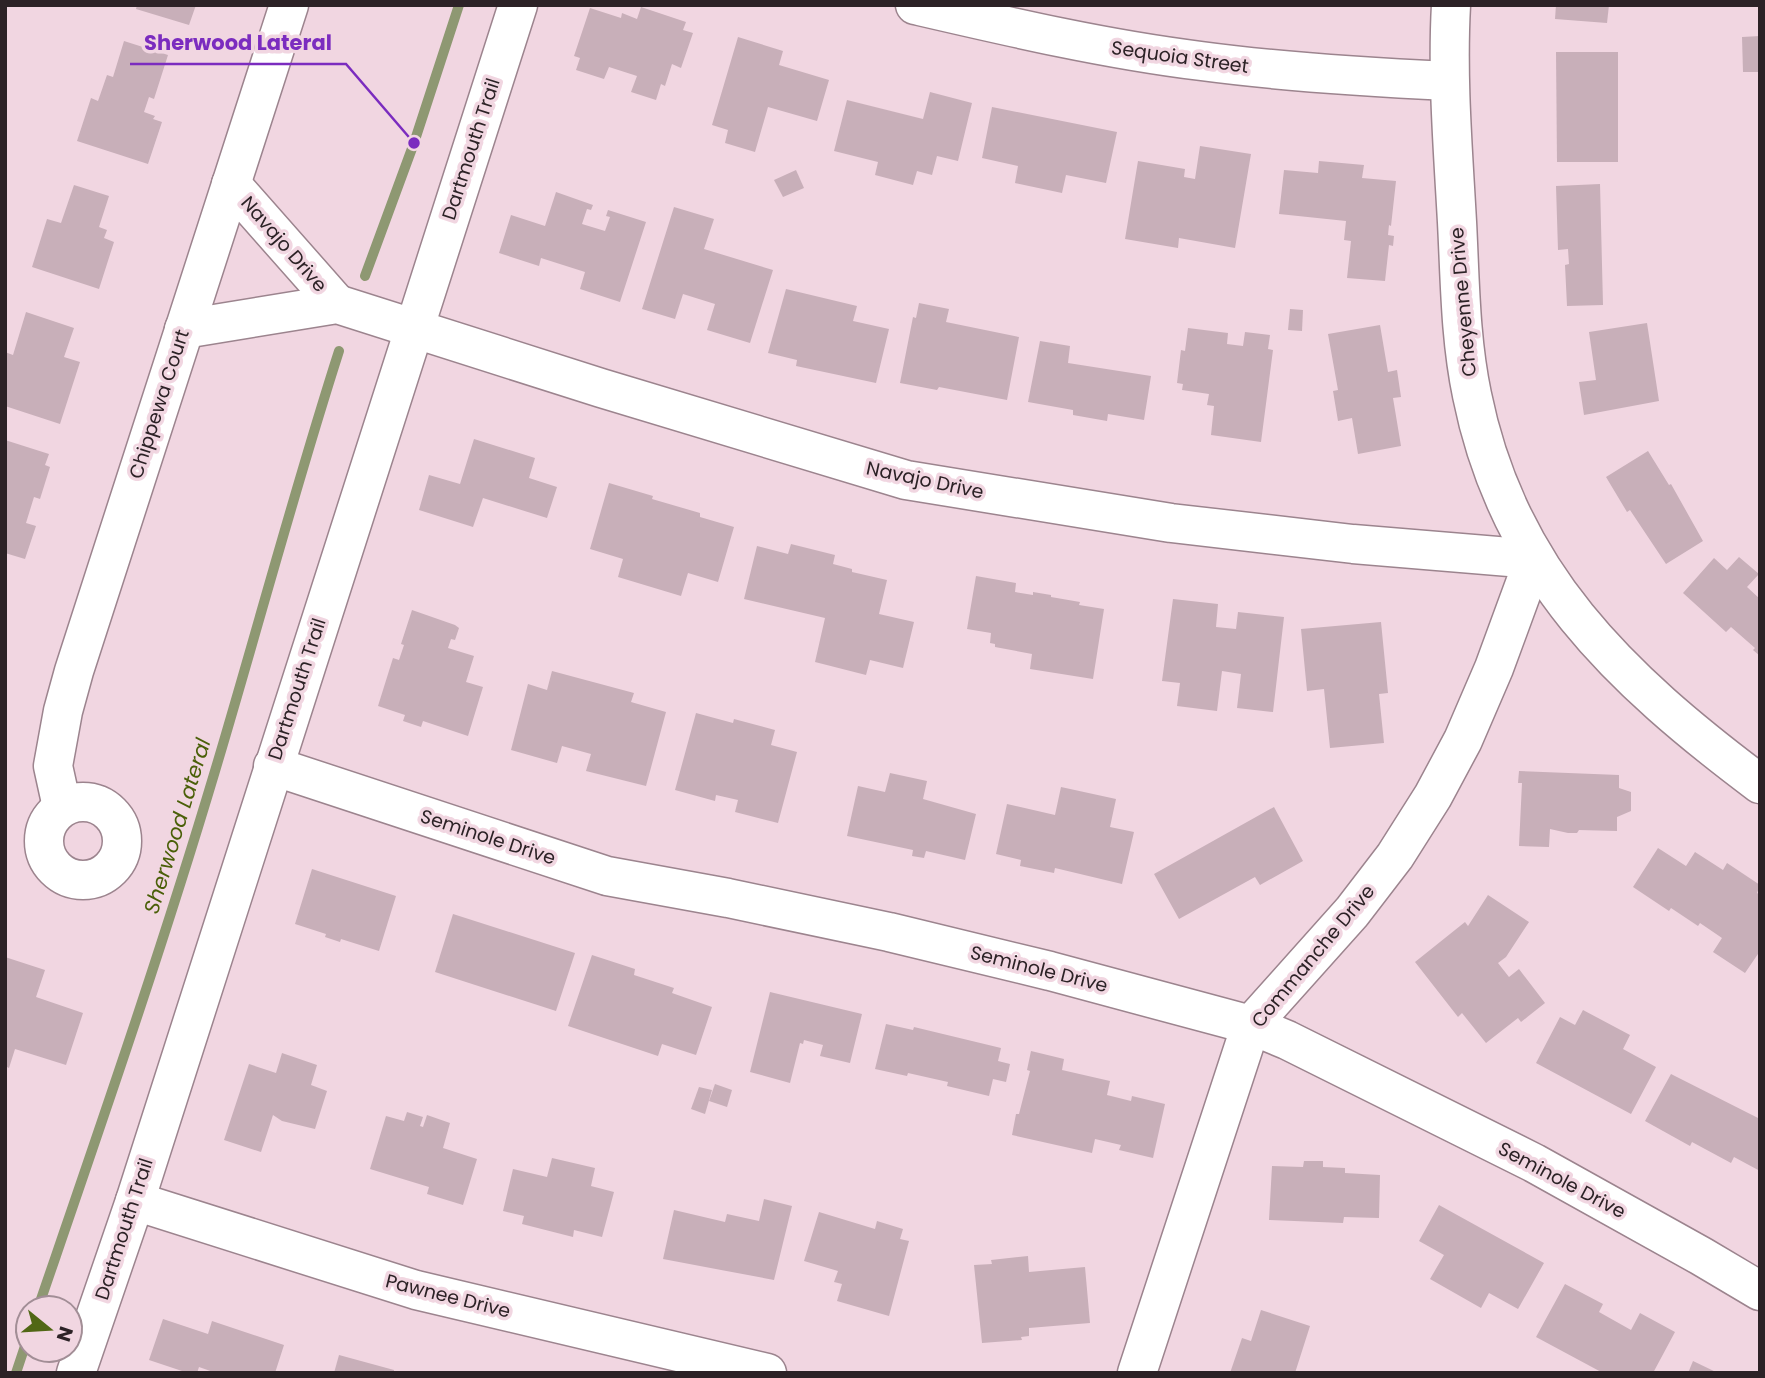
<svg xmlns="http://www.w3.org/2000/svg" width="1765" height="1378" viewBox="0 0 1765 1378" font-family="Poppins,sans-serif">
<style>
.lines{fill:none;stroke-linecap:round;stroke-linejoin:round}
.stream{stroke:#8e9872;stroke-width:10}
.building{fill:#c8afb9}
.minor-casing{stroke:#9c848e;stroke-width:41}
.minor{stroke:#fff;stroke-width:38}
.labels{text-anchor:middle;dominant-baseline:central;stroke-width:7;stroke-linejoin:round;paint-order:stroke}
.street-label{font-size:19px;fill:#2c2226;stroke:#f1d6e1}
.water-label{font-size:21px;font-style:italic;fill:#4a5f08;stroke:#f1d6e1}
.leader{fill:none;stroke:#7b2cbf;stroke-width:2.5}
.callout-dot{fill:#7b2cbf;stroke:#f1d6e1;stroke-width:2.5}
.callout-label{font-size:21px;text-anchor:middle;font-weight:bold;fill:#7b2cbf;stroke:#f1d6e1;stroke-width:7;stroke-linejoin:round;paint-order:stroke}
</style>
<rect width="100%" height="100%" fill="#f1d6e1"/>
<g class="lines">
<g class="stream">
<path d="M365,276L414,143L459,5"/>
<path d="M38,1308C99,1130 161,952 215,771C257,631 294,491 339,351"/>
<path d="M16,1373L28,1337"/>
</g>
</g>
<g class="building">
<path d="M137,5H196L189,25L136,9Z"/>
<path d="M1556,5H1609L1607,23L1555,19Z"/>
<path d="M641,7L686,22L683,30L693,33L681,68L672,64L665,86L661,84L656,100L631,92L637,76L609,67L604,79L576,70L580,58L574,56L590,8L621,18L622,13L637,19Z"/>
<path d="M1760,36V72H1743L1742,37Z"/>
<path d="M738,37L783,51L779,65L829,80L817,121L768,107L755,152L725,143L728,130L712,125Z"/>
<path d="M124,41L168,55L154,99L149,97L144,112L155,116L153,119L162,122L148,164L77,141L91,98L98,101L107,75L113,77Z"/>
<path d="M1556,52H1618V162H1557Z"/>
<path d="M930,92L972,103L958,161L937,156L932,175L917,171L913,185L875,175L878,162L834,151L847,100L923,119Z"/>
<path d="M992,107L1117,132L1106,183L1066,175L1062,193L1015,183L1018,166L982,158Z"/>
<path d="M1200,146L1251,154L1235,248L1179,238L1178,248L1125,239L1138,161L1185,169L1184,177L1195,179Z"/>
<path d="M1319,161L1364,165L1362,178L1396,181L1391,226L1389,225L1388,235L1394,236L1393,246L1389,245L1385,281L1347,278L1351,241L1344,240L1346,221L1279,214L1284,170L1318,173Z"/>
<path d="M796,170L804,188L783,197L774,180Z"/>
<path d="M1600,184L1603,305L1567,306L1565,265L1569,264L1568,249L1558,250L1556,186Z"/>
<path d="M74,185L109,196L99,227L107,230L104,238L114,242L99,289L32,267L47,219L61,223Z"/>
<path d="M556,192L593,205L591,210L587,209L582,224L605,231L610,217L606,216L608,210L646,222L620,302L580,289L585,272L541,258L539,266L499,253L511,215L545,226Z"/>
<path d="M674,207L714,219L704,249L773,270L750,343L707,330L715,304L683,294L675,319L642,309Z"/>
<path d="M786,289L857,306L853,321L889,329L876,383L796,366L797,360L768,353Z"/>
<path d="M919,303L949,309L946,322L1019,337L1007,400L939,387L937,390L900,383L913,317L916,318Z"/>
<path d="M1290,309L1303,310L1302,331L1288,330Z"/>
<path d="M26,312L74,328L64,357L80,362L60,424L5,406V352L13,355Z"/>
<path d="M1647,323L1659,401L1584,415L1579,382L1596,380L1589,332Z"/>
<path d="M1380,325L1388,372L1397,370L1401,397L1393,398L1401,446L1358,454L1352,418L1338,421L1333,391L1338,390L1328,334Z"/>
<path d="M1188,328L1228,333L1227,344L1243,346L1245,332L1270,335L1268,349L1273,350L1261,442L1211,435L1214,406L1207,405L1209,394L1182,390L1183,384L1177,383L1181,350L1185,351Z"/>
<path d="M1040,341L1070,346L1068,363L1151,376L1144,420L1108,414L1107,421L1073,415V410L1028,402Z"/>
<path d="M474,439L535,458L529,478L557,487L547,518L483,498L473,527L419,510L429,475L460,484Z"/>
<path d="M5,440L49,454L45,465L50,467L40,499L34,497L26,523L36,526L25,559L5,553Z"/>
<path d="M1648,451L1669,485L1671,484L1703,541L1666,564L1630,510L1627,512L1606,477Z"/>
<path d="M609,483L653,496L652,499L700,513V517L734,527L718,582L688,573L681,596L618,577L623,559L590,549Z"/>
<path d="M791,544L835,555L833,564L852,569V572L887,580L879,614L914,622L903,668L870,660L866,675L815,662L825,618L744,599L757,546L788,554Z"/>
<path d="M1739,557L1759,574L1747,587L1760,599V656L1753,650L1755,648L1731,627L1726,632L1683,593L1714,558L1727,570Z"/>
<path d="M976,576L1016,583L1015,592L1033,595V592L1051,595V597L1080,602L1079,605L1104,609L1093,679L1030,669L1032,654L995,647V644L990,643L991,633L967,629Z"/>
<path d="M1173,599L1218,604L1216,627L1236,629L1238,612L1284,617L1273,712L1237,708L1241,674L1222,671L1217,711L1177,706L1180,683L1162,681Z"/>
<path d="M412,610L455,625L459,628L455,640L451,639L448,648L474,656L466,682L483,687L468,736L423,721L421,727L403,721L405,715L378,706L393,658L399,660L404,645L401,644Z"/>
<path d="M1381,622L1388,693L1379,694L1384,743L1330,748L1324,689L1307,691L1301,629Z"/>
<path d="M552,671L634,693L631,702L666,712L646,786L586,771L591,754L562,746L557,763L511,750L528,684L547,690Z"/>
<path d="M696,713L733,723L734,719L775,730L771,745L797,752L778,823L735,812L738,800L716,795L715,801L675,790Z"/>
<path d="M1519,771L1619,775V788L1631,792V811L1617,817V831L1579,830L1577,833H1568L1550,829L1549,847L1519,846L1522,783H1518Z"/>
<path d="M890,773L927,781L923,799L976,814L965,860L926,851L924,858L912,856L913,850L847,836L858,786L885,792Z"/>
<path d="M1061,787L1116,799L1110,827L1134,832L1122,884L1055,868L1054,873L1020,866L1021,860L996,854L1007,804L1055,815Z"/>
<path d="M1274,807L1303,861L1260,885L1255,877L1179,919L1154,874Z"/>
<path d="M1658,848L1686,866L1695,852L1723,870L1727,863L1760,885L1757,893L1760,895V951L1745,973L1713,952L1722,938L1700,923L1698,926L1671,908L1669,911L1633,887Z"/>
<path d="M312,869L396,896L379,951L341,939L340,942L325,937L326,934L295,924Z"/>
<path d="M1488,895L1529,922L1506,957L1498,963L1509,977L1519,969L1545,1003L1521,1022L1518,1018L1486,1043L1462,1013L1458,1017L1415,962L1465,922L1468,926Z"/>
<path d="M453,914L575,953L556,1011L435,972Z"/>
<path d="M592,955L635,969L634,975L674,988L672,993L712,1007L696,1055L662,1044L658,1056L568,1026Z"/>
<path d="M5,957L45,970L36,997L83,1013L66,1065L15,1049L9,1068L5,1066Z"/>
<path d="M770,992L862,1014L850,1063L820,1056L823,1045L804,1040L803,1044L800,1043L790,1083L750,1072Z"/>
<path d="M1583,1010L1630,1035L1623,1049L1656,1067L1631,1114L1536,1063L1560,1017L1575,1025Z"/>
<path d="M886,1024L913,1030L914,1027L1001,1048L998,1061L1010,1064L1006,1082L993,1079L989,1096L947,1086L948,1082L908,1073L907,1076L875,1069Z"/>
<path d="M1031,1051L1064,1059L1062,1070L1110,1081L1107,1095L1131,1101L1132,1096L1165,1104L1153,1158L1119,1150L1121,1145L1095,1139L1092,1153L1012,1135L1016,1114H1019L1030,1071L1027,1070Z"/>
<path d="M282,1053L317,1065L311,1085L327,1091L315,1129L282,1121L273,1115L261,1152L224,1140L249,1064L276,1073Z"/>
<path d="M1671,1074L1760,1119V1171L1734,1157L1731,1163L1692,1142L1690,1146L1645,1121Z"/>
<path d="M715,1084L732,1090L727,1107L709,1101Z"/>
<path d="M699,1087L712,1090L705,1114L691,1109Z"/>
<path d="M407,1112L423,1117L420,1126L423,1127L427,1115L450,1123L443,1148L477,1159L463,1205L427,1194L429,1187L370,1169L386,1116L404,1121Z"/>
<path d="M552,1158L595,1168L591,1186L614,1192L602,1237L574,1230L573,1237L522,1224L524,1216L503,1211L513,1169L547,1177Z"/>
<path d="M1304,1161H1323V1167L1345,1168V1173L1380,1175L1379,1218L1344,1217L1343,1223L1269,1220L1272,1166L1303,1167Z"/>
<path d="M764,1199L792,1206L774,1280L663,1259L674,1210L725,1222L727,1214L759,1221Z"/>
<path d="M1439,1205L1544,1263L1518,1309L1489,1293L1481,1308L1430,1279L1444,1255L1419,1241Z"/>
<path d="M819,1212L875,1229L877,1221L903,1229L900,1239L909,1241L889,1316L837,1301L842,1284L834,1282L838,1271L804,1261Z"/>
<path d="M1028,1256L1029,1272L1085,1267L1090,1323L1029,1328V1336L1021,1337L1022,1340L982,1343L974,1265L992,1264L991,1260Z"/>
<path d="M1565,1284L1603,1304L1599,1312L1631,1330L1640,1313L1675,1332L1653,1373H1603L1536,1337Z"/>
<path d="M1261,1310L1310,1326L1295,1373H1230L1242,1338L1251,1341Z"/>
<path d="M163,1319L208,1334L212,1321L284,1345L275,1373H216L199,1367L197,1373H188L149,1360Z"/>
<path d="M339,1355L394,1370V1373H334Z"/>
<path d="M1693,1361L1718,1373H1688Z"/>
</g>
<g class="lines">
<defs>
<g id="minor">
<path d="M915,5C1010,27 1104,49 1201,61C1283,72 1366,77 1449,81"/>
<path d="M1451,5C1447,77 1453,150 1457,222C1460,279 1460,338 1472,395C1508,574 1620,679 1760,784"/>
<path d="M231,184L337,304"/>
<path d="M184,329L337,304L601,388L906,480L1171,523L1353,544L1534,559L1494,668L1463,740L1433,796L1395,856L1352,912L1251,1025L1137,1373"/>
<path d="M273,766L607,876L728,898L889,932L1050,971L1251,1025L1287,1040L1534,1163L1701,1256L1760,1291"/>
<circle cx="83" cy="841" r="39"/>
<path d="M62,807L53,766L63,711L74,671L289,5"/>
<path d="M135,1201L416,1290L767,1373"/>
<path d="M76,1373L135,1201L518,5"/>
</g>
</defs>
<use href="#minor" class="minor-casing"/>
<use href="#minor" class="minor"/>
</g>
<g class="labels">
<g class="street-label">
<text transform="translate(1180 57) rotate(8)">Sequoia Street</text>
<text transform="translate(471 149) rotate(-72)">Dartmouth Trail</text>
<text transform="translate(284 244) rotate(49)">Navajo Drive</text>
<text transform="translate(1463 302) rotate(-95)">Cheyenne Drive</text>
<text transform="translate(159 404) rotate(-72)">Chippewa Court</text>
<text transform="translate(925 480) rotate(12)">Navajo Drive</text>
<text transform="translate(297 689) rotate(-72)">Dartmouth Trail</text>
<text transform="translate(488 837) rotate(18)">Seminole Drive</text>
<text transform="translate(1313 956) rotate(-50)">Commanche Drive</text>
<text transform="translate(1039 969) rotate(14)">Seminole Drive</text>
<text transform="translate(1562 1180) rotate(28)">Seminole Drive</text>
<text transform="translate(124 1229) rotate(-72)">Dartmouth Trail</text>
<text transform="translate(448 1296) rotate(14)">Pawnee Drive</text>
</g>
<g class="water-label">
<text transform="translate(177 826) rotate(-73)">Sherwood Lateral</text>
</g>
</g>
<path class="leader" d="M414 143L346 64H130"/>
<circle class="callout-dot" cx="414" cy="143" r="7"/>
<g class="callout-label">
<text x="238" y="50">Sherwood Lateral</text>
</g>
<rect width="1765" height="1378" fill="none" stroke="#2c2226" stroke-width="14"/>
<g transform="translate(49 1329) rotate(108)"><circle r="33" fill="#f1d6e1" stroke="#a28e96" stroke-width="2"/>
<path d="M0-5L12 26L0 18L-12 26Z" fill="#516715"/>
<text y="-10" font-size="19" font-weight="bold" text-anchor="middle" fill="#2c2226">N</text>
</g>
</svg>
